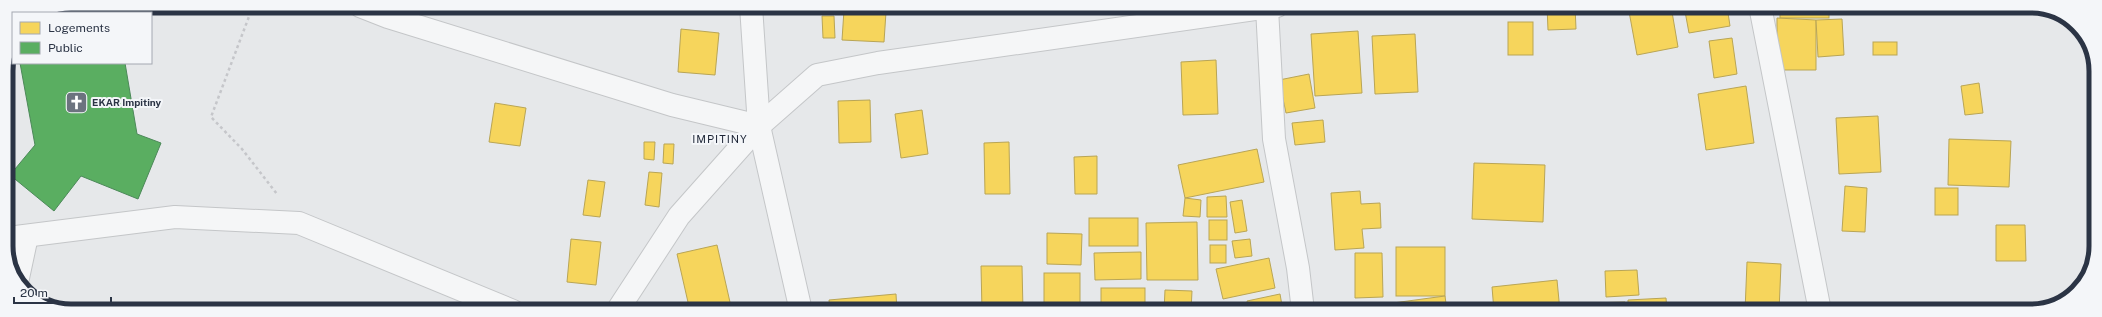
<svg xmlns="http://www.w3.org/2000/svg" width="2102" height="317" viewBox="0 0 2102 317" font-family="'Public Sans',sans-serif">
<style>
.homes{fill:#f6d55c;stroke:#b9a555}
.public{fill:#5aae61;stroke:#4c8959}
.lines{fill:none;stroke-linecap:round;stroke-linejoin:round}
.minor-casing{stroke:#c4c6c8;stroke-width:24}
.path{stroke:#c5c6ca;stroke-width:2.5;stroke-dasharray:3 3;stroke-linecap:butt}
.minor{stroke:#f5f6f7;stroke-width:22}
.labels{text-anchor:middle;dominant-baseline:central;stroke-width:4;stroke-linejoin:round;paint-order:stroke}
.poi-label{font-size:10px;font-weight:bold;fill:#2b3445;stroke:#f4f6f9;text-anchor:start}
.neighbourhood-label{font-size:11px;letter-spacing:1px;fill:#1d2536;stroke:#f4f6f9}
.rim{fill:none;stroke:#2b3445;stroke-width:5}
</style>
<rect width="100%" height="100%" fill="#e6e8ea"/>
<g class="homes">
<path d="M785,6H825V12L786,13Z"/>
<path d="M1547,6H1575L1576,29L1548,30Z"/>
<path d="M1628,6H1671L1678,47L1637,55Z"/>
<path d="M1684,6H1727L1730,26L1689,33Z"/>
<rect x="1780" y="6" width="49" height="12"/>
<path d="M1916,6L1970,7L1916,9Z"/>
<path d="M844,10L886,12L884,42L842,40Z"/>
<path d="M822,16H834L835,38H823Z"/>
<path d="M1777,18L1816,20V70H1777Z"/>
<path d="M1842,19L1844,55L1818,57L1816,20Z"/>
<rect x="1508" y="22" width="25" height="33"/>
<path d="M681,29L719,33L715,75L678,72Z"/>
<path d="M1358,31L1362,93L1315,96L1311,34Z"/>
<path d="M1415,34L1418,92L1375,94L1372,36Z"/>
<path d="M1732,38L1737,74L1714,78L1709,41Z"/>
<rect x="1873" y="42" width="24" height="13"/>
<path d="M1216,60L1218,114L1183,115L1181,62Z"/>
<path d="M1309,74L1315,108L1286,113L1279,80Z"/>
<path d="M1979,83L1983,113L1965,115L1961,86Z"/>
<path d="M1746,86L1754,143L1706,150L1698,94Z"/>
<path d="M870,100L871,142L839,143L838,101Z"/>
<path d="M495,103L526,108L520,146L489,142Z"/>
<path d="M922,110L928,154L901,158L895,114Z"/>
<path d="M1878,116L1881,172L1839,174L1836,118Z"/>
<path d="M1323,120L1325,142L1295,145L1292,123Z"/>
<path d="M1949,139L2011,141L2009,187L1948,185Z"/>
<path d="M644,142H655L654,160L644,159Z"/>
<path d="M1009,142L1010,194H985L984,143Z"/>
<path d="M664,144H674L673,164L663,163Z"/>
<path d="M1257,149L1264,182L1185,198L1178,165Z"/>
<path d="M1097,156V194H1075L1074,157Z"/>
<path d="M1474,163L1545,165L1543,222L1472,219Z"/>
<path d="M2093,169H2095V209H2094Z"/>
<path d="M649,172L662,173L659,207L645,205Z"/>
<path d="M588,180L605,182L600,217L583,215Z"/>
<path d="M1845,186L1867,188L1865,232L1842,231Z"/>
<rect x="1935" y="188" width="23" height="27"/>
<path d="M1360,191L1361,204L1380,203L1381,228L1362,229L1364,248L1335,250L1331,193Z"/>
<path d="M1226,196L1227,217H1207V197Z"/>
<path d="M1185,198L1201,200L1200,217L1183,216Z"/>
<path d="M1242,200L1247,231L1235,233L1230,202Z"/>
<rect x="1089" y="218" width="49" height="28"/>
<rect x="1209" y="220" width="18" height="20"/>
<path d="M1197,222L1198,280H1147L1146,223Z"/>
<path d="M1996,225H2025L2026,261H1996Z"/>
<path d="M1047,233L1082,234L1081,265L1047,264Z"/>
<path d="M571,239L601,242L596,285L567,282Z"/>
<path d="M1250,239L1252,256L1235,258L1232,241Z"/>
<path d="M717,245L732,311H690L677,254Z"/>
<rect x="1210" y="245" width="16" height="18"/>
<rect x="1396" y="247" width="49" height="49"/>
<path d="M1141,252V279L1095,280L1094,253Z"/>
<path d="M1355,253H1382L1383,297L1355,298Z"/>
<path d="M1269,258L1275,288L1223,299L1216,269Z"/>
<path d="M1747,262L1781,264L1779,311H1745Z"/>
<path d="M981,266H1022L1023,311H982Z"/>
<path d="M1637,270L1639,295L1606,297L1605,271Z"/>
<rect x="1044" y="273" width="36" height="38"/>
<path d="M1557,280L1560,311H1494L1492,287Z"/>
<rect x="1101" y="288" width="44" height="23"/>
<path d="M1165,290L1192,291L1191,311H1164Z"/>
<path d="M896,294L897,311H830L829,300Z"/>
<path d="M1280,294L1283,311H1249L1247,301Z"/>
<path d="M1445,296L1447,311H1394L1393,303Z"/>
<path d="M1666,298L1667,311H1628V300Z"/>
<path d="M1625,302V311H1591V303Z"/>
<path d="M2026,305V311H1981V306Z"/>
<rect x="1674" y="308" width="35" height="3"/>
</g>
<path class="public" d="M20,63H125L137,134L161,143L138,199L81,176L54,211L10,175L35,145Z"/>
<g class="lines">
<defs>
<g id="minor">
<path d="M360,6L388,17L672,105L759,126"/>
<path d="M751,6L759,126L801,311"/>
<path d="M1760,6L1820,311"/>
<path d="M1267,8L1274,139L1298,268L1303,311"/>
<path d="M8,238L175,217L299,223L513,311"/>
<path d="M18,278L27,236"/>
<path d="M617,311L679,216L759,126L817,75L878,63L1277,6"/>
</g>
</defs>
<use href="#minor" class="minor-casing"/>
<path class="path" d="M253,6L211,117L242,149L277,194"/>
<use href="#minor" class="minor"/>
</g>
<defs>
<symbol id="church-square" viewBox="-11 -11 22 22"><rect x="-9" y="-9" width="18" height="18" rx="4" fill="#6c737f" stroke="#f4f6f9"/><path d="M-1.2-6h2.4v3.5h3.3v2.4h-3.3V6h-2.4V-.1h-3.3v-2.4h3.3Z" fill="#fff"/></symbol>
</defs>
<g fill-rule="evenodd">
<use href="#church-square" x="64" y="90" width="25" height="25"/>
</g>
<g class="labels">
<g class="poi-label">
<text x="92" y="102">EKAR Impitiny</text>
</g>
<g class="neighbourhood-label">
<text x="720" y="139">IMPITINY</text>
</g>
</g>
<path d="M0 0H2102V317H0ZM71 13H2031A58 58 0 0 1 2089 71V246A58 58 0 0 1 2031 304H71A58 58 0 0 1 13 246V71A58 58 0 0 1 71 13Z" fill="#f4f6f9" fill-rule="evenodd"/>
<path class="rim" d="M71 13H2031A58 58 0 0 1 2089 71V246A58 58 0 0 1 2031 304H71A58 58 0 0 1 13 246V71A58 58 0 0 1 71 13Z"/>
<rect x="12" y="12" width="140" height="52" fill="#f4f6f9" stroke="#a4a8b1"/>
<rect x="20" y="22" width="20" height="12" fill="#f6d55c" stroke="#a4a8b1"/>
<text x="48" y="32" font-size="12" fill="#2b3445">Logements</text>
<rect x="20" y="42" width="20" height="12" fill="#5aae61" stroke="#a4a8b1"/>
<text x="48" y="52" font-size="12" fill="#2b3445">Public</text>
<path d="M14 297v6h97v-6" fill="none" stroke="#2b3445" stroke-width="2"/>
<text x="20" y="297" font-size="12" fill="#2b3445" stroke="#f4f6f9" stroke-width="3" paint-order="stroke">20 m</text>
</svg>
